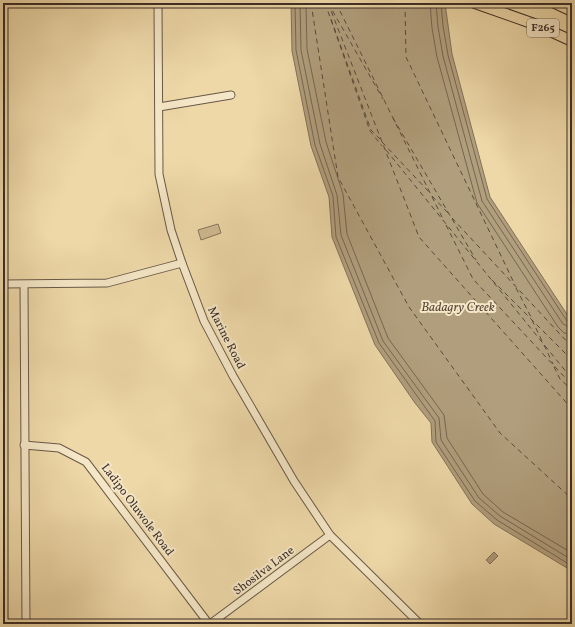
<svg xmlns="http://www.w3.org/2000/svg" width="575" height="627" viewBox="0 0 575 627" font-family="Vollkorn,serif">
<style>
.pitch{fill:#d0bb92;stroke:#86745c}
.water{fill:#b19e7c;stroke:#82715a}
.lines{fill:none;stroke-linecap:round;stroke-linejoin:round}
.shore{stroke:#766652;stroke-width:1}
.ferry{stroke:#594a3c;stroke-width:1;stroke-dasharray:5 4;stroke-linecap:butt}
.minor-casing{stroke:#685847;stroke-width:9}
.highway-casing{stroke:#3c2e27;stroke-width:12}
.minor{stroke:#f4e6c6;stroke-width:7}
.highway{stroke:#eed8a8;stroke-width:10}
.labels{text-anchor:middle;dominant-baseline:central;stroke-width:4;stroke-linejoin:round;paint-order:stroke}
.shield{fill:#f4e6c6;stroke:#736557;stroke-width:1}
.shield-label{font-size:11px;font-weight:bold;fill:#3c2e27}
.street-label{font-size:12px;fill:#3c2e27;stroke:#f4e6c6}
.water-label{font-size:13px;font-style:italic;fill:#594a3c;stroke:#f4e6c6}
</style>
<rect width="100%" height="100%" fill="#eed8a8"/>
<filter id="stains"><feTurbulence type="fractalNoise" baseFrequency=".005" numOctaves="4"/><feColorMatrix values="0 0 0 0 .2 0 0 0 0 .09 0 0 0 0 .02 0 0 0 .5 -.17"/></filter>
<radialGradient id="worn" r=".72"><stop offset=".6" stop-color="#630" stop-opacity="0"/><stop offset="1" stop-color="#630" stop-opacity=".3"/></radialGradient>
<path class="pitch" d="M218,224L221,233L201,240L198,230Z"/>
<g class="water">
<path d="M291,3H445L452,54L490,197L572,322V571L494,524L472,504L432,442L431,423L415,403L375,345L332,237L329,197L311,146L292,51Z"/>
<path d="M494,552L498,556L490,564L486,560Z"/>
</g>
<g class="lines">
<g class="shore">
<path d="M295,3L296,50L315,145L333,196L336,237L379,343L435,421L436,442L475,501L497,520L572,566"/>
<path d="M300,3L301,50L320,144L337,195L341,235L383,341L439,418L441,440L479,498L500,516L572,560"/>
<path d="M306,3L307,49L326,142L343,194L347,234L388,338L444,415L447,438L483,494L503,512L572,553"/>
<path d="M430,3L432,28L437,57L477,203L558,327L564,333L572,334"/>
<path d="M436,3L438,27L443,56L482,201L563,324L572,328"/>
<path d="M441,3L443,26L448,55L487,199L567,321L572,323"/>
</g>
<g class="ferry">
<path d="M311,3L338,177L409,307L500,433L572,499"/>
<path d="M325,3L370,131L382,146"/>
<path d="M328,3L419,237L572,409"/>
<path d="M328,3L383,99"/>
<path d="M336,3L444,221"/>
<path d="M405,3L406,57L515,285"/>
<path d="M331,19L371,130L380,139"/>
<path d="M393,118L476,260"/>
<path d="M382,142L430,193"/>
<path d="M386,150L572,379"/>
<path d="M432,196L448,213"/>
<path d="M452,218L572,347"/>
<path d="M446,225L473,279L572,385"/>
<path d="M492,280L572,360"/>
<path d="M516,288L531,317"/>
<path d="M532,320L542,341"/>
<path d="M544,345L553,364"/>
<path d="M554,367L560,379L572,390"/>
</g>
<defs>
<g id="minor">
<path d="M158,3L159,174L171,230L182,263L204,321L233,376L294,481L330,535L420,624"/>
<path d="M159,107L231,95"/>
<path d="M3,284L107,283L182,263"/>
<path d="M24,285L26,624"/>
<path d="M24,445L59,448L86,462L209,624"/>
<path d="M210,624L330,535"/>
</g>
<g id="highway">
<path d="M475,3L537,25L572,41"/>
<path d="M555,3L572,11"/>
</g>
</defs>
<use href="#minor" class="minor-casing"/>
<use href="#highway" class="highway-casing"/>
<use href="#minor" class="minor"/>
<use href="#highway" class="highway"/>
</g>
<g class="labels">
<rect class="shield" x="527" y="19" width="32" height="18" rx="3"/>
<g class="shield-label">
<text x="543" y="28">F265</text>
</g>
<g class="street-label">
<text transform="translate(226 338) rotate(63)">Marine Road</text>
<text transform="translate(137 510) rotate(53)">Ladipo Oluwole Road</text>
<text transform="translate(264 571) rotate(-37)">Shosilva Lane</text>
</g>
<g class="water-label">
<text x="458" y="308">Badagry Creek</text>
</g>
</g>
<rect width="575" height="627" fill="none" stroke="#eed8a8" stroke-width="16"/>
<rect x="4" y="4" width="567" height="619" fill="none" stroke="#3c2e27" stroke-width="2"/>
<rect x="8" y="8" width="559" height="611" fill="none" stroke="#3c2e27"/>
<rect width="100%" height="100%" filter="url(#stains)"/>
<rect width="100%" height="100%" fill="url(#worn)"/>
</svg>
